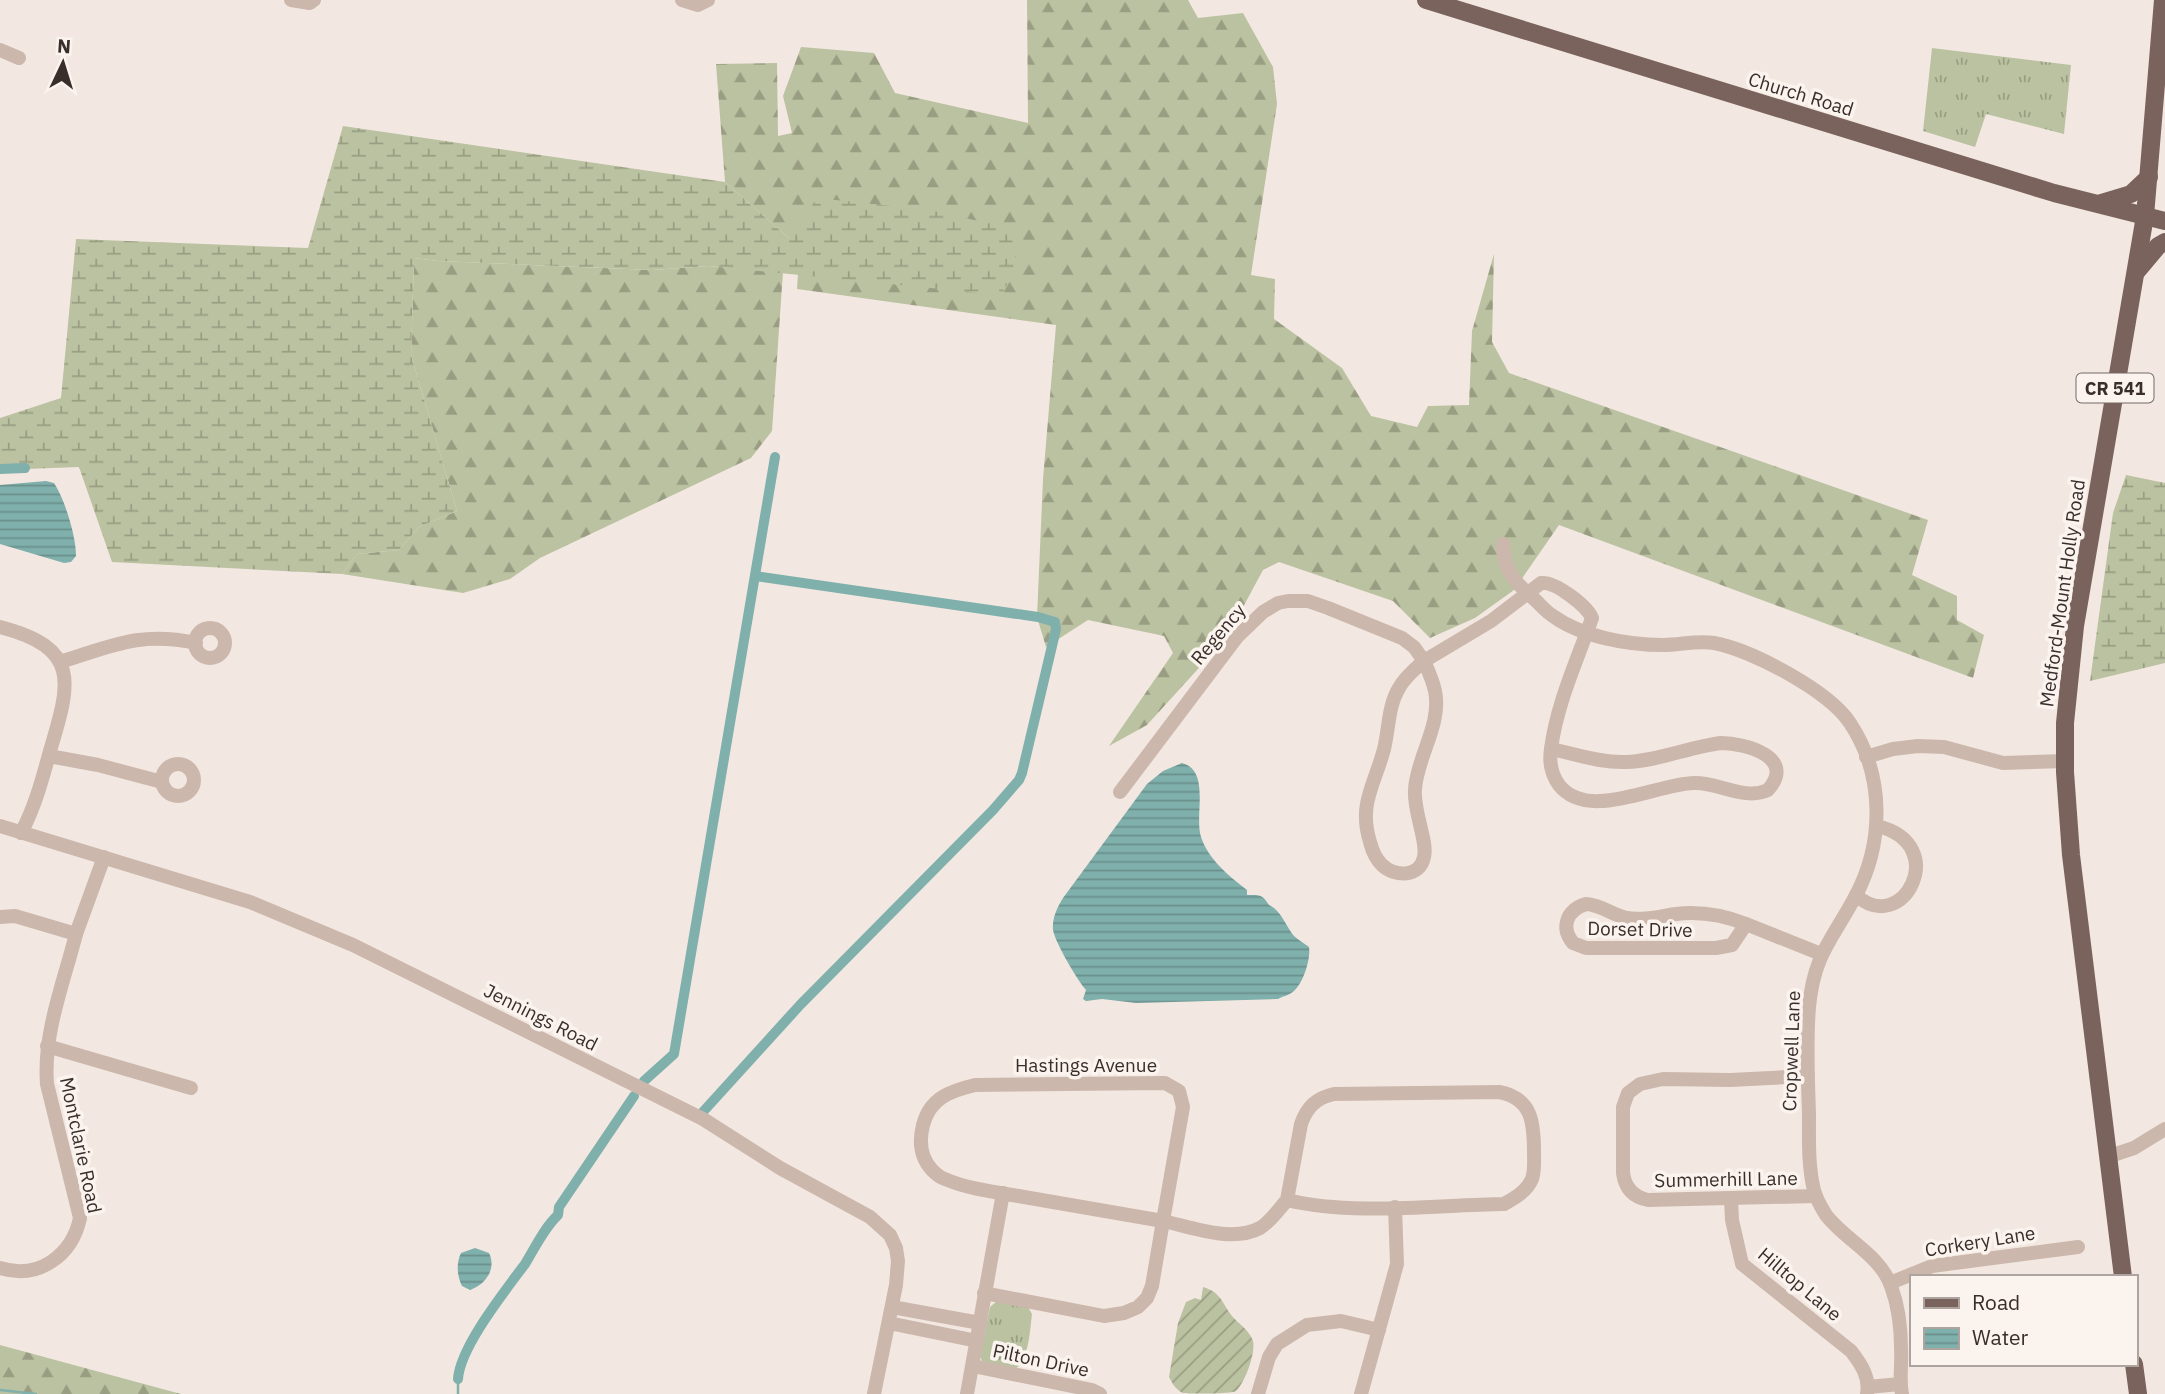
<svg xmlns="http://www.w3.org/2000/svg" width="2165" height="1394" viewBox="0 0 2165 1394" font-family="'IBM Plex Sans',sans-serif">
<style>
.grass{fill:url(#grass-tufts)}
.forest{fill:url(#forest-firs)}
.wetland{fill:url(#wetland-marsh)}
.garden{fill:url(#garden-furrows)}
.water{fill:url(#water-rules)}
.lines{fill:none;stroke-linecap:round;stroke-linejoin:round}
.stream{stroke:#80b0ac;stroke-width:2.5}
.canal{stroke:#80b0ac;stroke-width:10}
.minor{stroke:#ccb7ac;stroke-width:14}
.major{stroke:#7b635d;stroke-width:18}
.labels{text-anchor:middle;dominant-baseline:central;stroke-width:7;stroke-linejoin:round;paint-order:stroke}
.shield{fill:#faf3ee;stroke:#746966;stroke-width:2}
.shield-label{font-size:18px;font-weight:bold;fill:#3a2e2b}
.street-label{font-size:19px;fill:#3a2e2b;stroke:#faf3ee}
</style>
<defs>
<pattern id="grass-tufts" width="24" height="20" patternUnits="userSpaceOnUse" patternTransform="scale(1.75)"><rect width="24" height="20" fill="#bbc2a1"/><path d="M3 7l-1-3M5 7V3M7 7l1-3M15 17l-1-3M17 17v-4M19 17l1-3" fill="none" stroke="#999e83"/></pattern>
<pattern id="forest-firs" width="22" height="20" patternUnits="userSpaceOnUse" patternTransform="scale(1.75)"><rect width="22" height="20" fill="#bbc2a1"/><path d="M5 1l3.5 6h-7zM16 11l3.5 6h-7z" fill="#999e83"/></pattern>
<pattern id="wetland-marsh" width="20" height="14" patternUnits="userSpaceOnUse" patternTransform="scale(1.75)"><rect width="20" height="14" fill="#bbc2a1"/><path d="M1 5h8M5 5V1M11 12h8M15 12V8" fill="none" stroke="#999e83"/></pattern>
<pattern id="garden-furrows" width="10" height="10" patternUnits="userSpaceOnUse" patternTransform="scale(1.75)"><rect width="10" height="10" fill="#bbc2a1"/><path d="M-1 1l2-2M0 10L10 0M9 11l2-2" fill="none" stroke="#999e83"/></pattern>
<pattern id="water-rules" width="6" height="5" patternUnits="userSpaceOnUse" patternTransform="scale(1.75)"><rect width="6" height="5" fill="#80b0ac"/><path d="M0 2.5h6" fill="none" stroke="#6a908c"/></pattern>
</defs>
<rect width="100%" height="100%" fill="#f3e8e1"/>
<g class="grass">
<path d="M1932,48L2071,65L2064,134L1986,114L1975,147L1923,131Z"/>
<path d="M997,1301L1028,1307L1032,1314C1030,1329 1029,1361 1015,1369L982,1361L980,1356L990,1307Z"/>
</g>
<g class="forest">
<path d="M1027,0H1188L1198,18L1243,13L1273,67L1277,104L1251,275L1275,279L1274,319L1342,368L1371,416L1417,427L1428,406L1469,405L1472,331L1494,254L1492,342L1509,373L1928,520L1912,575L1957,596V620L1984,635L1973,678L1559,525L1514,590L1475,618L1430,638L1393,601L1279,562L1263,570L1227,637L1147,725L1109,746L1173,653L1164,636L1088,620L1046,647L1037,617L1043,479L1056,325L797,289L798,273L1000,294L790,239L725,182L716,64L777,63L778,136L792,133L783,96L801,47L874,53L895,93L1028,123Z"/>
<path d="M414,258L438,261L652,270L708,266L783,272L772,431L751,458L540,558L510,579L463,593L342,574L357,554L399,550L419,527L457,511L411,355Z"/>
<path d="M0,1345L181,1394H0Z"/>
</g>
<g class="wetland">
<path d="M343,126L725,182L790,239L817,198L929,210L1010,228L1017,267L1001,295L709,266L652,270L438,261L414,258L411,355L457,511L419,527L399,550L357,554L342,574L112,562L79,467L0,470V418L61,398L76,239L308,248Z"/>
<path d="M2126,475L2165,483V663L2090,681L2113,513Z"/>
</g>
<path class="garden" d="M1203,1287C1221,1292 1222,1303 1232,1316C1239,1324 1250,1331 1253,1341C1256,1352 1245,1383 1236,1391C1231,1394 1189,1394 1183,1393C1176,1390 1172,1383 1169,1377L1178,1323L1186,1302L1195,1298L1201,1300Z"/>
<g class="water">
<path d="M46,481L54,483C65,500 76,536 76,556L71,562L64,563L0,544V485Z"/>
<path d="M1182,763C1211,771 1194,815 1201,837C1208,859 1229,876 1247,890V895C1260,895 1262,894 1269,905C1281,910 1287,928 1294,936C1298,940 1304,943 1309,947C1311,959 1303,983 1294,991C1290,995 1283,996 1278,999L1136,1003L1102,999L1086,1001L1083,999L1086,990C1077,980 1055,942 1053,930C1052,918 1057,908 1063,898L1147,784L1163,771Z"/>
<path d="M475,1248L489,1253C497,1269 485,1285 470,1290L462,1286C457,1276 456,1263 461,1253Z"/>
</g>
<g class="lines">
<g class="stream">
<path d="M0,1390L36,1394"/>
<path d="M458,1394V1379"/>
</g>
<g class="canal">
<path d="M0,469L25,468"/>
<path d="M644,1081L674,1054L775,457"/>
<path d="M701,1114L800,1005L993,810L1019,780L1022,773L1056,629L1055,622L1038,617L755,576"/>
<path d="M458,1379C460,1347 505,1291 525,1264C535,1248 544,1228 558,1215L559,1207L634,1096"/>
</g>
<g class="minor">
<path d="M291,0L310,3L314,0"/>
<path d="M682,0L698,5L708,0"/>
<path d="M0,50L19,58"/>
<path d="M1503,544C1503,568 1514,582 1532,597C1539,603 1545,611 1553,616C1582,637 1628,645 1663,645C1680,645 1697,640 1714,643C1752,650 1829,691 1850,723C1885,776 1884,843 1855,897C1832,940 1814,954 1809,1007C1806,1043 1808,1079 1809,1115C1809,1140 1808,1166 1814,1190C1816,1199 1821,1207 1826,1215C1845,1240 1880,1255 1891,1286C1898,1305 1901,1328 1901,1348C1902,1364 1899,1379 1902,1394"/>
<path d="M0,627C82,648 70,684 50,751C42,780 35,807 21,833"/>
<circle cx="210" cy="643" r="15"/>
<path d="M1424,661C1428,670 1433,681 1435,691C1442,724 1417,757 1415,789C1413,812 1428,841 1424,857C1420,878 1395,877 1382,865C1376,859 1372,850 1370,842C1358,804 1375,784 1384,749C1389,729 1388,706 1399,688C1405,677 1415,669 1424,661Z"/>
<path d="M60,662C112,646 140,631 196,643"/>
<path d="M1721,743C1745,743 1797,757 1768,790C1745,801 1718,782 1694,783C1655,784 1588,822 1559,785C1551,774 1549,762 1551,749C1575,754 1601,763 1626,762C1658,761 1689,747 1721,743Z"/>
<path d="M49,756L98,765L162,782"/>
<path d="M1866,757L1893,749L1918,746L1944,747L2003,763L2065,761"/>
<circle cx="178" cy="780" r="16"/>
<path d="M1120,792L1237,637L1263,612L1278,603L1288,601H1308L1328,608L1402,638L1414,647L1424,661L1491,621L1541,583C1555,581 1587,606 1592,618C1577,661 1557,703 1551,749"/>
<path d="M0,826L250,902L353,945L703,1119L780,1168L870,1217L890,1235L896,1248L898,1261L896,1285L874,1394"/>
<path d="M1856,895C1902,938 1953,844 1877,826"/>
<path d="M1586,904C1602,905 1612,915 1627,918C1644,921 1660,916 1676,914C1701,911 1723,915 1746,924L1732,945L1716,948H1586L1573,943C1560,927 1567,910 1586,904Z"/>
<path d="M0,917L15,916L76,934C64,982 43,1033 47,1084L80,1218C72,1256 38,1280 0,1268"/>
<path d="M1746,924L1821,954"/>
<path d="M76,934L104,857"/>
<path d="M47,1046L191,1088"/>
<path d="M1808,1076L1730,1080L1663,1079L1640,1084L1628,1093L1623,1107V1173C1625,1188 1633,1197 1648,1200L1816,1196"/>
<path d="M1165,1083L1179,1091L1183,1107L1163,1221C1117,1213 1070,1205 1024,1197C1001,1193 967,1189 945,1179C941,1178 935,1173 932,1170C920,1157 919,1141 923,1125C930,1098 950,1091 975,1085Z"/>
<path d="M2110,1156L2134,1148L2165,1129"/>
<path d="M1731,1199L1732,1220L1742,1264L1851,1351C1861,1364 1870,1377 1867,1394"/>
<path d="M1890,1283L1932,1266L2078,1247"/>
<path d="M984,1293L1104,1316L1124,1313L1138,1307L1147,1298L1152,1286L1163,1221C1191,1227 1232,1243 1260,1228C1270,1222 1279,1209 1287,1200C1354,1216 1434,1205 1504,1204C1515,1198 1527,1191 1532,1179C1535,1171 1534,1160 1534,1151C1534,1123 1532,1098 1499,1092L1334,1094C1316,1098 1307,1107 1301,1124L1287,1200"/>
<path d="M892,1307L980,1323"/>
<path d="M889,1323L977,1341"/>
<path d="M973,1366L1092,1390L1100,1394"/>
<path d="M1868,1387L1900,1384"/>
<path d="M967,1394L1003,1193"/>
<path d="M1258,1394L1269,1357L1277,1344L1307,1325L1341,1321L1379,1330"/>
<path d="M1361,1394L1397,1264L1395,1207"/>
</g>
<g class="major">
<path d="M1426,0L2054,193L2165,221"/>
<path d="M2101,203L2131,194L2149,177"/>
<path d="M2137,271L2158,246L2165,242"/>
<path d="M2123,1277L2071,855L2065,772V723L2075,626L2145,216L2163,0"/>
<path d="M2134,1364L2138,1394"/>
</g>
</g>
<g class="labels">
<rect class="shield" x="2076.5" y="373.5" width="77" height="29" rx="5"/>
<g class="shield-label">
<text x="2115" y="388">CR 541</text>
</g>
<g class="street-label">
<text transform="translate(1801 94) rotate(17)">Church Road</text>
<text transform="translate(2062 593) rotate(-82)">Medford-Mount Holly Road</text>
<text transform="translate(1218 634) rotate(-50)">Regency</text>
<text transform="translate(1640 929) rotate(1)">Dorset Drive</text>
<text transform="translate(541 1017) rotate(27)">Jennings Road</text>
<text transform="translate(1791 1051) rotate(-88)">Cropwell Lane</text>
<text x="1086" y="1065">Hastings Avenue</text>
<text transform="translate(81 1145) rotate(78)">Montclarie Road</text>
<text transform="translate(1726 1179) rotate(-1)">Summerhill Lane</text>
<text transform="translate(1980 1241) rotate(-9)">Corkery Lane</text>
<text transform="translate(1800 1284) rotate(40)">Hilltop Lane</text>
<text transform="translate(1041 1360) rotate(12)">Pilton Drive</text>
</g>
</g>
<rect x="1910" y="1275" width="228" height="91" fill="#faf3ee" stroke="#ada4a0" stroke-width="2"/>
<rect x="1924" y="1298" width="35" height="10" fill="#7b635d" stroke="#ada4a0" stroke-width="2"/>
<text x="1972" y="1310" font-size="21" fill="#3a2e2b">Road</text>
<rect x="1924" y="1328" width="35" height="21" fill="url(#water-rules)" stroke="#ada4a0" stroke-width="2"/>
<text x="1972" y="1345" font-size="21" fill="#3a2e2b">Water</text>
<g transform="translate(63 63) rotate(4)" stroke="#faf3ee" stroke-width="5" paint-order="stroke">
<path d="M0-5L12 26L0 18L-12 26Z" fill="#3a2e2b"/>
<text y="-10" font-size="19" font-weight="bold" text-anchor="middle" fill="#3a2e2b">N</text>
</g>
</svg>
